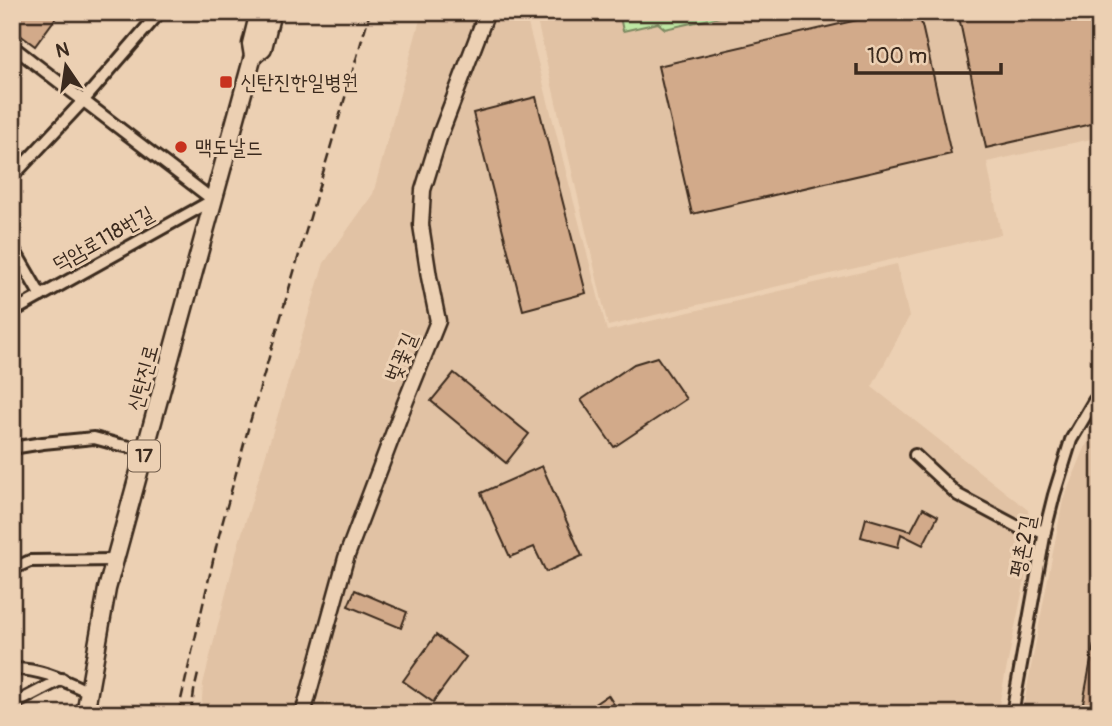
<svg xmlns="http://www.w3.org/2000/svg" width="1112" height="726" viewBox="0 0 1112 726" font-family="Pangolin,'Poor Story',sans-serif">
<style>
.built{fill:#e1c2a4}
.green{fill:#bee8a4;stroke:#7c8961;stroke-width:2}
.building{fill:#d2aa8a;stroke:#3b2a1e;stroke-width:2}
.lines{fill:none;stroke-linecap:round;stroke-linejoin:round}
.street-casing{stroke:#3b2a1e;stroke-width:16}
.secondary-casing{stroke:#3b2a1e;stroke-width:19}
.primary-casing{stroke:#3b2a1e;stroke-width:21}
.street{stroke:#ecd0b3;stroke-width:10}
.secondary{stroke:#ecd0b3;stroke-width:14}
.primary{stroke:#ecd0b3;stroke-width:16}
.rail{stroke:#3b2a1e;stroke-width:2.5;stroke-dasharray:10 5;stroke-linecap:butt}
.poi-dot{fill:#c8321e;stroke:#ecd0b3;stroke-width:2.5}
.labels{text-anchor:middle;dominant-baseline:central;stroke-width:6;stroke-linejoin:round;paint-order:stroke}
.shield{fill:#ecd0b3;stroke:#705c4b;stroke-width:2}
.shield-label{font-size:19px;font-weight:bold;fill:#3b2a1e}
.poi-label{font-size:21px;fill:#3b2a1e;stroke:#ecd0b3;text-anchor:start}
.street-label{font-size:21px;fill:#3b2a1e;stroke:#ecd0b3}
</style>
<rect width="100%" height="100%" fill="#ecd0b3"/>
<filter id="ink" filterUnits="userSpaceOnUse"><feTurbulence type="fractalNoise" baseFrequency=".0143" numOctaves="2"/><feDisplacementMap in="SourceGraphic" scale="14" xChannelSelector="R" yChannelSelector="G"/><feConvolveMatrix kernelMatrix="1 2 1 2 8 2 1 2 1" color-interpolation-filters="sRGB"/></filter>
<g filter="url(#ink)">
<g class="built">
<path d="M422,12H525L607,331L897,264L909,317L872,387L1028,510L1032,545L997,714H201L203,684L238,546L324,263L373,194Z"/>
<path d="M535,12H1100V137L987,162L1001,234L608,326Z"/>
<path d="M1100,418V714H1022L1063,500L1096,422Z"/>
</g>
<path class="green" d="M619,12H742L665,29L658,23L623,31Z"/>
<g class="building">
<path d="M12,12H60L35,46L12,29Z"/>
<path d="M892,12H919L951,154L692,214L658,66Z"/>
<path d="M958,12H1100V122L986,148Z"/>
<path d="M536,97L586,293L523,310L473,113Z"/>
<path d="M657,357L686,399L614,447L581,400L634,364Z"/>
<path d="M454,373L529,434L506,463L431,401Z"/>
<path d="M542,466L582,556L546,572L534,547L510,557L481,493Z"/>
<path d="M923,508L938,516L923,545L901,534L898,547L861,537L866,518L911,531Z"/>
<path d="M355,590L407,612L401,628L348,606Z"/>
<path d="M1096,633H1100V714H1081Z"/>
<path d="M436,635L466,657L433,702L403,681Z"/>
<path d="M608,695L620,714H580Z"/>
</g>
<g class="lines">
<defs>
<g id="street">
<path d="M12,46L213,200L12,312"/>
<path d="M12,177L83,101L160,12"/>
<path d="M12,246L41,296"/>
<path d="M12,448L43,443L94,438L120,445L145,450"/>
<path d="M915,455L958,495L1020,528L1045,531"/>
<path d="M12,569L30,561L115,560"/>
<path d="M12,669C40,668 65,681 89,692"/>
<path d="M12,705L62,679"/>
<path d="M1012,714L1045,531L1054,495L1071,440L1094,401L1100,396"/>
</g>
<path id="secondary" d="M303,714L346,558L401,413L438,321L429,277L421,225L423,190L440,135L487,12"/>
<g id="primary">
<path d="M253,56L263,48L272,12"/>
<path d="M85,714L107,589L253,56L251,44L259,12"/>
</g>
</defs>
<use href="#street" class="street-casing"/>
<use href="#secondary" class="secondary-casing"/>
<use href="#primary" class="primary-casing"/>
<use href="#street" class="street"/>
<use href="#secondary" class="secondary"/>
<use href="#primary" class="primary"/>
<g class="rail">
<path d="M180,714V704L218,539L248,429L370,12"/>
<path d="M191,714L194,691L198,674"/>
</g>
</g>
</g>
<g class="poi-dot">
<rect x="219" y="75" width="14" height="14" rx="3.5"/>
<circle cx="181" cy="147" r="7"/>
</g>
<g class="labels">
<rect class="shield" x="128" y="440.5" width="32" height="31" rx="5"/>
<g class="shield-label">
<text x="144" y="456">17</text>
</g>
<g class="poi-label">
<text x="240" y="82">신탄진한일병원</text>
<text x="195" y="147">맥도날드</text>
</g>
<g class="street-label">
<text transform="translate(103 239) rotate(-29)">덕암로118번길</text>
<text transform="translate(401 357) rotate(-67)">벚꽃길</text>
<text transform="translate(143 378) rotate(-75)">신탄진로</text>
<text transform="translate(1023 546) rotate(-79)">평촌2길</text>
</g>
</g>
<rect width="1112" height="726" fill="none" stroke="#ecd0b3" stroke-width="42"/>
<rect x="21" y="21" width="1070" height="684" fill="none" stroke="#3b2a1e" stroke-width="2.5" filter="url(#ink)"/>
<g transform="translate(66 66) rotate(347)" stroke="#ecd0b3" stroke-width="5" paint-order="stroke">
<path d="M0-5L12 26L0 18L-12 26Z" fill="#3b2a1e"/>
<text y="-10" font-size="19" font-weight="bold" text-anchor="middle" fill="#3b2a1e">N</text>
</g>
<path d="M856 63v10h145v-10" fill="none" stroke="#3b2a1e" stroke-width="3.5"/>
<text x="867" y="63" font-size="21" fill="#3b2a1e" stroke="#ecd0b3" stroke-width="5" paint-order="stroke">100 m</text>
</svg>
